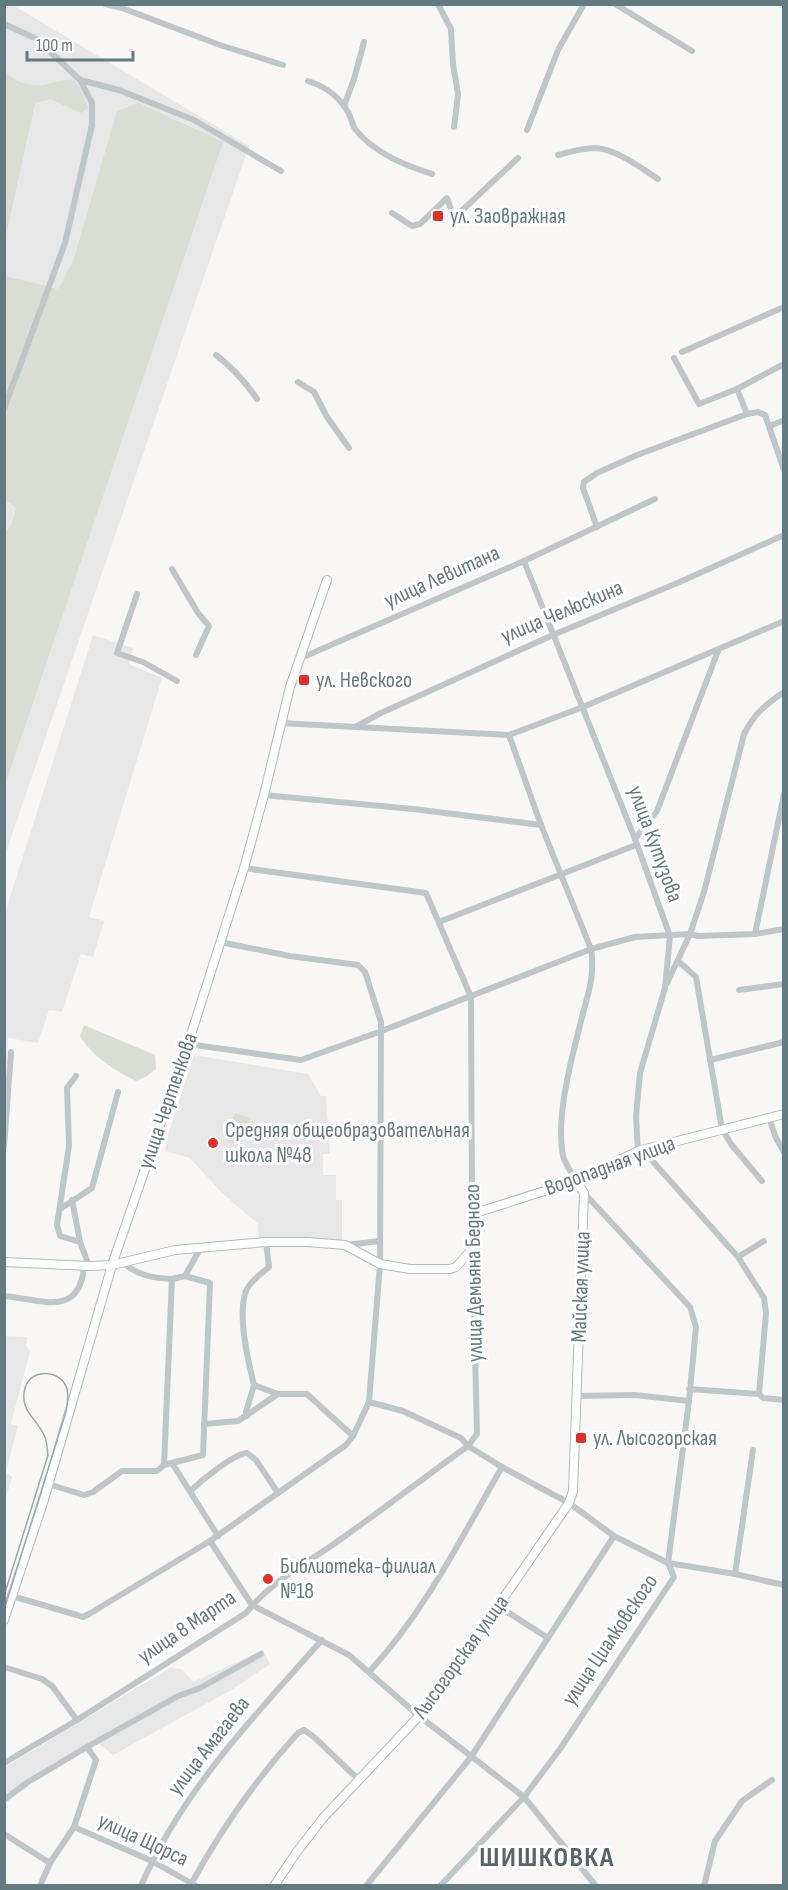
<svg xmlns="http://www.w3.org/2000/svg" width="788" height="1890" viewBox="0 0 788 1890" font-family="'Sofia Sans Condensed',sans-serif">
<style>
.built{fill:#e6e7e6}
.green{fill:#d9ddd4}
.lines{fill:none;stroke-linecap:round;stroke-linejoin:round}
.secondary-casing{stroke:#b1babc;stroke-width:10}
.street{stroke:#bfc6c8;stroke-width:6}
.secondary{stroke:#fff;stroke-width:8}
.tram{stroke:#9ea9ac;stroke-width:1.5}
.poi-dot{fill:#e32e2a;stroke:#fff;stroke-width:2}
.labels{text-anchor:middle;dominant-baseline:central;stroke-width:6;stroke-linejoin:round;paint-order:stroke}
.poi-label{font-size:22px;fill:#637a80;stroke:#fff;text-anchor:start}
.street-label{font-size:22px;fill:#637a80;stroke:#fff}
.district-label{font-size:28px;font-weight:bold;letter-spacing:1.5px;fill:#55666b;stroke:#fff}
</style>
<rect width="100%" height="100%" fill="#f8f7f5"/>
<g class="built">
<path d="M11,4L249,146L5,855L4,5Z"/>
<path d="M93,635L133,648L129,664L162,678L89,917L104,921L93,957L81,954L62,1012L49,1010L38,1043L8,1038L5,1093V913Z"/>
<path d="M194,1055L308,1074L321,1096H326L330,1154H323V1175H336V1200H342V1241L259,1242L258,1224L221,1192L190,1158L165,1151L168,1135Z"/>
<path d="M5,1336L27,1337L26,1346L30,1351L11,1424L18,1426L6,1472L12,1477L5,1501Z"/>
<path d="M263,1650L270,1664L233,1689L113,1755L96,1741L5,1796V1767L170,1668L182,1669L193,1682Z"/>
</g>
<g class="green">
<path d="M5,71C13,81 29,87 43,85C55,83 63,78 75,81L85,98L88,108L81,113L50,99L35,103L5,240Z"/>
<path d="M139,103L223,142L5,785L4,534L11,526L16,508L4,498L5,276L58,289L73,262L117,111Z"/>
<path d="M84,1025L155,1055L156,1069L146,1077L136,1081C115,1071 92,1056 80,1036Z"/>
<path d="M235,1113L250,1118L240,1146L226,1141Z"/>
</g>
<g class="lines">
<defs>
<g id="secondary">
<path d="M4,1262L89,1266L112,1265L175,1250L266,1242H308L345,1245L380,1264L410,1269H450L456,1267L473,1248"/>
<path d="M473,1270L472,1214L576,1181L638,1151L784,1114"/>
<path d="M4,1620L43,1503L112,1265L188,1044L244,868L264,795L290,687L327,580"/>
<path d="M274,1886L296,1853L323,1818L419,1716L498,1606L569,1503L573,1491L584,1193L576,1181"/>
</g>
</defs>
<use href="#secondary" class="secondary-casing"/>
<g class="street">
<path d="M105,4L122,8L220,45L283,65"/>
<path d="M438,4L451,29L453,64L458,94L454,127"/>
<path d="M615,4L692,51"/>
<path d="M4,24L37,39L80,80L92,103V125L65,243L4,409"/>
<path d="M80,80L119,90L194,120L281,171"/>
<path d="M308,81C324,86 339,96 348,112C351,117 352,124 355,129C374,153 404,165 432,174"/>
<path d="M344,106L354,79L364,42"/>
<path d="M527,130L558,50L584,4"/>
<path d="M558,155C569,152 583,148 595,148C616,149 640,167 658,179"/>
<path d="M392,213L412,226L420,224L447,198L454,218L518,158"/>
<path d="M682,352L784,307"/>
<path d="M216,355C233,368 245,381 257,399"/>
<path d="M674,358L699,404L737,389L784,364"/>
<path d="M298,382L314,392L327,417L349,448"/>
<path d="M737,389L747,414"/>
<path d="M770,426L784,420"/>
<path d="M597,527L583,488L584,482L597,473L637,455L747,414L758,412L765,415L784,470"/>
<path d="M524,561L635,839L670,936L665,988L640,1073L636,1116L638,1151L648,1156L738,1257L764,1298L766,1313L759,1394L763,1398L784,1400"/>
<path d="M172,569L198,613L209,626L196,655"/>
<path d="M137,594L117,653L143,662L177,681"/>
<path d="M301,658L524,561L655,499"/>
<path d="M280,723L509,735L583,707L784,621"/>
<path d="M357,726L381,713L553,635L682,581L784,535"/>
<path d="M509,735L541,825L591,949C595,972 589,992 583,1013C573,1054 555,1115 563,1156C565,1164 572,1173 576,1181"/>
<path d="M264,795L413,809L541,825"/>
<path d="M635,839L657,811L718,651"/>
<path d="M244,868L426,893L471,997L472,1214"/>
<path d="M439,922L636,845"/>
<path d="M755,934L784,794"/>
<path d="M678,961L696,977L722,1129L731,1144L762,1181"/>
<path d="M667,983L690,934L704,892L744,734C755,713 765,705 784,692"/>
<path d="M739,990L784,984"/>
<path d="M188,1044L301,1060L379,1032L591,949L635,937L690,934L698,936L755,934L784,929"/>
<path d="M710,1060L784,1042"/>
<path d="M76,1076L67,1088L69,1146L57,1225L60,1236L80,1242L89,1266"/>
<path d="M769,1118L776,1138L784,1152"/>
<path d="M4,1147L11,1052"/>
<path d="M72,1200L80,1242"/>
<path d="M60,1209L92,1188L118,1092"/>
<path d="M266,1242L269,1267C261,1274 250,1281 246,1291C237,1315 248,1361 254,1385L278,1394"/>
<path d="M346,1245L380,1241"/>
<path d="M738,1257L764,1241"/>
<path d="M122,1262C137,1275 152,1278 172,1279"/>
<path d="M185,1276L210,1283L203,1455L164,1465L172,1279L185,1276L200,1249"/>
<path d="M4,1296C40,1299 80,1319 84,1266"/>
<path d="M689,1389L759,1394"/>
<path d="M577,1396L635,1395L689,1401"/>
<path d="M369,1402L403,1411L461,1438L468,1446L502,1467L569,1503L614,1536L668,1563L735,1574L784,1585"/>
<path d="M247,1416L246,1412L254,1385"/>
<path d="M204,1424L238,1421L278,1394H307L353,1436"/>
<path d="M172,1463L218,1536"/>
<path d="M48,1484L84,1495L93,1492L122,1471H157L164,1465"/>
<path d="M190,1491C201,1481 233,1454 247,1453L256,1460L278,1493"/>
<path d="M210,1541L252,1605L349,1655L419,1716L524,1797L596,1886"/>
<path d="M735,1574L753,1450"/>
<path d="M12,1596L77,1615L83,1617L89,1614L210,1541L346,1445L353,1436L369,1402L380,1264L381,1022L365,972L358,965L290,956L220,942"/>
<path d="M498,1606L548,1638"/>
<path d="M4,1667L42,1679L52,1686L77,1720"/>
<path d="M369,1672C425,1612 461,1538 502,1467"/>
<path d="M4,1763L77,1720L246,1613C271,1581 309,1562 341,1539C383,1509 425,1477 468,1446L477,1434L473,1270"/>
<path d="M4,1800L28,1782L87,1747L178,1696L200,1688L261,1654"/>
<path d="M74,1827L152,1861L196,1886"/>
<path d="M4,1834L50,1863"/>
<path d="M40,1886L50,1863L74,1827L96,1760L87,1747"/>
<path d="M141,1886C181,1792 255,1715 322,1640"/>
<path d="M190,1886C220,1831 256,1779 298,1733L304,1730L314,1737L359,1780"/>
<path d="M366,1886L471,1757L614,1536"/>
<path d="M440,1886L524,1797L560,1749L674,1577L668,1563L689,1401L696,1327L690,1307L584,1193"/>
<path d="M704,1886L715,1841L742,1801L772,1780"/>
</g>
<use href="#secondary" class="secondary"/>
<path class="tram" d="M4,1596L48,1455C47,1449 47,1442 45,1437C37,1418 19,1411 25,1388C31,1367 62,1370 67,1389C69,1397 67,1405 66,1412L4,1610"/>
</g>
<g class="poi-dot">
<rect x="432" y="210" width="12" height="12" rx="3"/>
<rect x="298" y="674" width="12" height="12" rx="3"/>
<circle cx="213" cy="1143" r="6"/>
<rect x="575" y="1432" width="12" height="12" rx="3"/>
<circle cx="268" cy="1579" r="6"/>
</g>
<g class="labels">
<g class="poi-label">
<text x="450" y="216">ул. Заовражная</text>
<text x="316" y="680">ул. Невского</text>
<text x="225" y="1130">Средняя общеобразовательная<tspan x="225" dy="25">школа №48</tspan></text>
<text x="593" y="1438">ул. Лысогорская</text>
<text x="280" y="1566">Библиотека-филиал<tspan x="280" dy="25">№18</tspan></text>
</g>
<g class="street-label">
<text transform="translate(442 577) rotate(-24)">улица Левитана</text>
<text transform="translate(562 612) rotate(-23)">улица Челюскина</text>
<text transform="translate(655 844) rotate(70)">улица Кутузова</text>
<text transform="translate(168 1101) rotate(-71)">улица Чертенкова</text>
<text transform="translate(610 1166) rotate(-20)">Водопадная улица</text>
<text transform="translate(474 1273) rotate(-91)">улица Демьяна Бедного</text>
<text transform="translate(581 1287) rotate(-88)">Майская улица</text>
<text transform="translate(187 1627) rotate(-34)">улица 8 Марта</text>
<text transform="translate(610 1640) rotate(-56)">улица Циалковского</text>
<text transform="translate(461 1657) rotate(-54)">Лысогорская улица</text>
<text transform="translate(209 1746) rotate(-52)">улица Амагаева</text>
<text transform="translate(143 1840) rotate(25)">улица Щорса</text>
</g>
<g class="district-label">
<text x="547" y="1857">ШИШКОВКА</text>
</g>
</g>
<rect width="788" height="1890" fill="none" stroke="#637a80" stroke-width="12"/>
<path d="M27 51v9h106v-9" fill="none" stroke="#637a80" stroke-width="3"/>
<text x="36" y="51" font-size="18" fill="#637a80" stroke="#ffffff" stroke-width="4.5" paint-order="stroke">100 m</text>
</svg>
